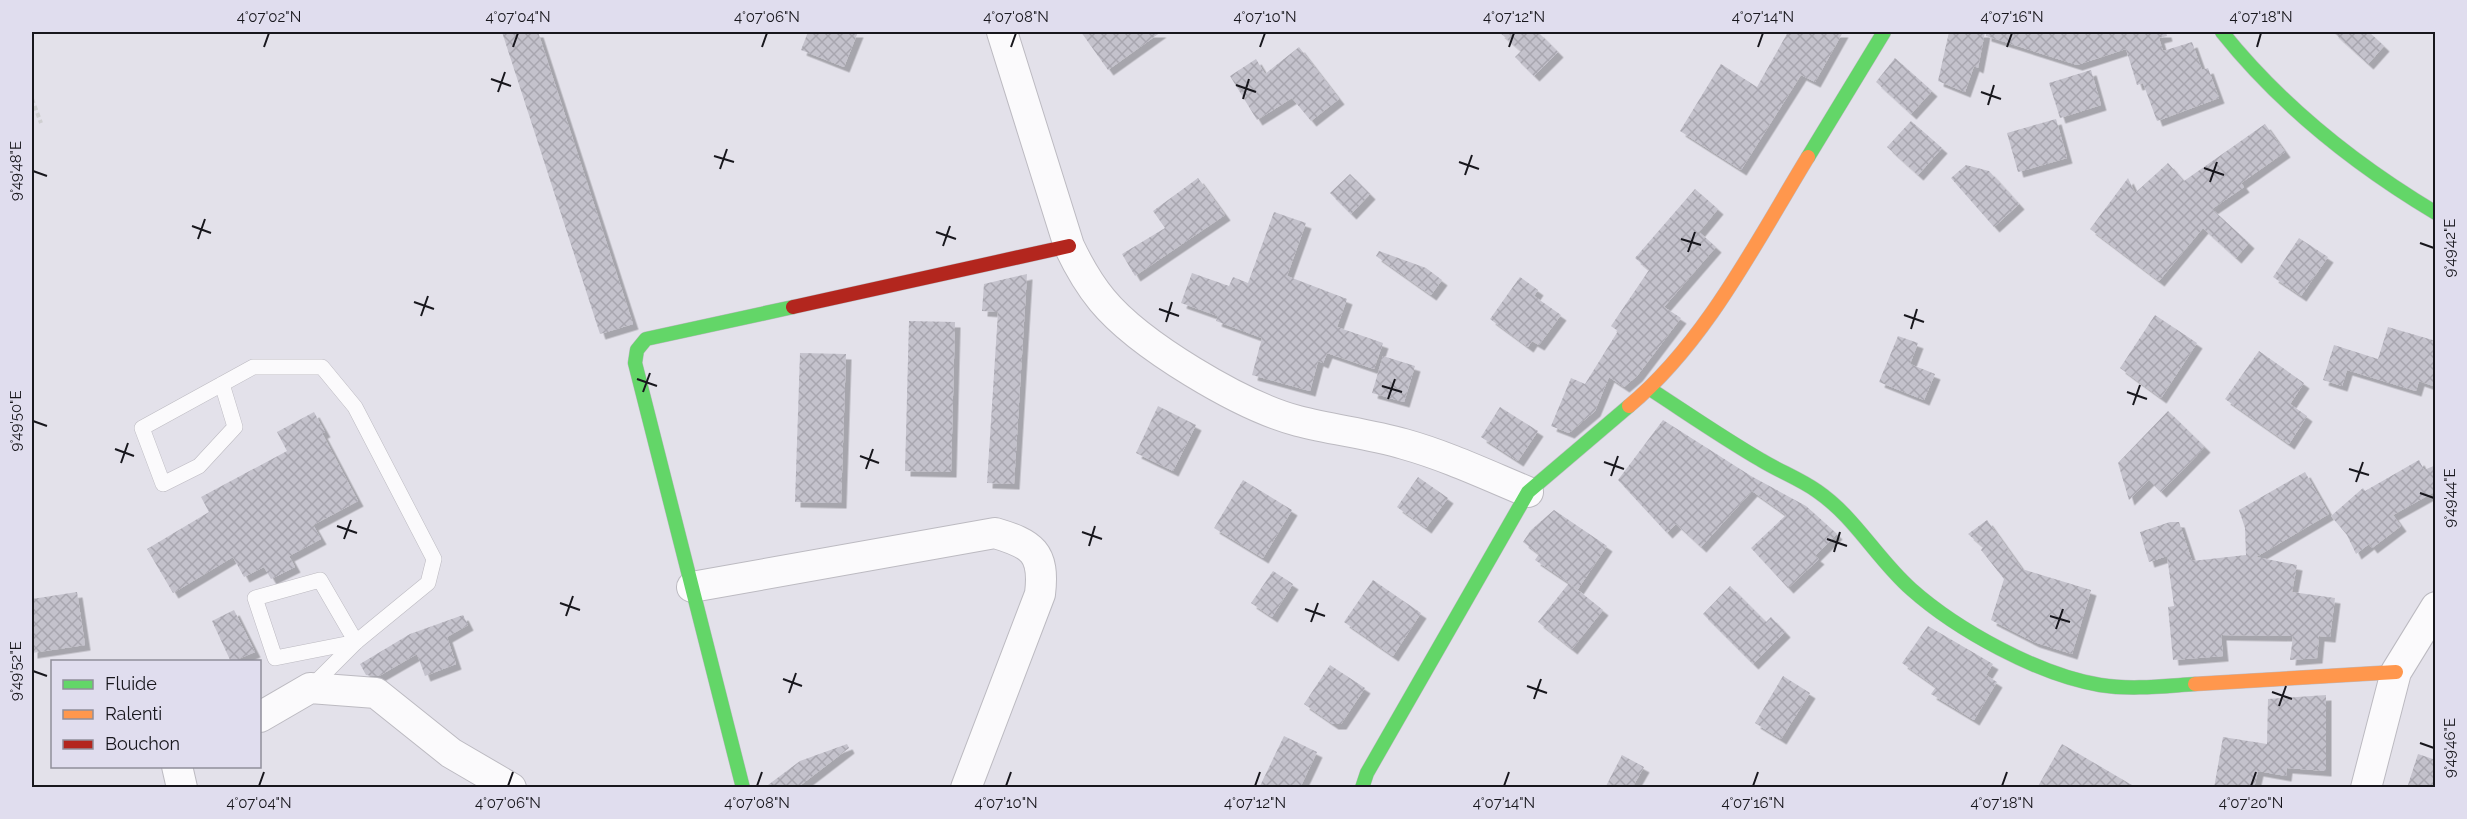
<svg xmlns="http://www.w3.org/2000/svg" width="2467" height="819" viewBox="0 0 2467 819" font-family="Raleway,sans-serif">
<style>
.building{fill:url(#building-cross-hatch);filter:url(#shadow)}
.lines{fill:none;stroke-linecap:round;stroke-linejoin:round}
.lane-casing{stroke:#bcbac1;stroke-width:16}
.street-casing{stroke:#bcbac1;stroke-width:32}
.fast-casing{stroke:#bcbac1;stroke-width:15}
.slow-casing{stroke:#bcbac1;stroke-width:15}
.jam-casing{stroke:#bcbac1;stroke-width:15}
.path{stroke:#cfcfd1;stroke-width:4;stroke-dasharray:4.5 3;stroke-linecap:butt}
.lane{stroke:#fbfafc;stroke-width:15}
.street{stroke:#fbfafc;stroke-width:30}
.fast{stroke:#63d668;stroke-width:14}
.slow{stroke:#ff974d;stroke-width:14}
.jam{stroke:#b3261e;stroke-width:14}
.ticks{fill:none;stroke:#18171d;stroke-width:2}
.neatline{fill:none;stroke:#18171d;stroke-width:2}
.ticks-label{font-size:15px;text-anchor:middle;fill:#18171d}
</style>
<defs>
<pattern id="building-cross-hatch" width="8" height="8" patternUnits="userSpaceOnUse" patternTransform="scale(1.5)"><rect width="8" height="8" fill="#c4c2cc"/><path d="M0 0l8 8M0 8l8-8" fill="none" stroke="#a8a6af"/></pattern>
<filter id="shadow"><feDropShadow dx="5.5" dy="5.5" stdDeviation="0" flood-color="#0004"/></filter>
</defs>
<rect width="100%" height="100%" fill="#e3e1ea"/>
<g class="building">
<path d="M502,32H538L633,324L600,334Z"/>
<path d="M808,32H858L844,67L801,50Z"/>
<path d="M1081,32H1161L1108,70Z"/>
<path d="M1499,32H1538L1558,52L1534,76L1515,57L1521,51Z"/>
<path d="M1788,32H1843L1815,82L1801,75L1741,170L1680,131L1721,64L1757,87Z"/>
<path d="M1949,32H1985L1978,68L1974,66L1965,92L1938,81Z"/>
<path d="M1986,32H2166L2167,36L2159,38L2163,51L2192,42L2202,70L2208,68L2219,98L2157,121L2143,83L2137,85L2126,49L2077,65L1986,36Z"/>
<path d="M2333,32H2369L2384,46L2368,64Z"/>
<path d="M1299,47L1339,99L1311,121L1292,98L1257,120L1230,76L1256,59L1265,74Z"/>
<path d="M1895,58L1932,91L1911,114L1876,82Z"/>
<path d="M2091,70L2101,105L2060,118L2049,83Z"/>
<path d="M2056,119L2067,158L2018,172L2007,133Z"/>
<path d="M1911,121L1942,148L1918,175L1887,147Z"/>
<path d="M2265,124L2285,152L2241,183L2244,187L2212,209L2249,243L2236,258L2203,228L2159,281L2090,229L2128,178L2135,193L2168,163L2184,181Z"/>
<path d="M1966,165L1989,171L2019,204L1994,227L1951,178Z"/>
<path d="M1350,174L1370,194L1351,214L1330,193Z"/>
<path d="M1198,178L1225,215L1135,276L1122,254L1165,228L1153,211Z"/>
<path d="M1695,189L1718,209L1699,232L1716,247L1664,307L1681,318L1637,376L1624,387L1609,377L1595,411L1569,433L1551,426L1571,378L1585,384L1618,331L1611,326L1649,270L1635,258Z"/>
<path d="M1274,212L1306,223L1287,276L1347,299L1337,327L1383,343L1374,369L1327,353L1323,363L1318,361L1310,391L1252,375L1262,338L1216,321L1218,316L1181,303L1192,273L1229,286L1233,277L1248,283Z"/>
<path d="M2299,238L2328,257L2301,296L2273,277Z"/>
<path d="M1379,251L1426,268L1442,280L1431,295L1376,256Z"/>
<path d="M1027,274L1014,484L987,483L998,312L982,311L984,284Z"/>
<path d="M1520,277L1538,290L1534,296L1561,315L1539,345L1532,341L1528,347L1490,319Z"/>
<path d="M2155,315L2197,343L2161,398L2120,368Z"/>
<path d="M909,321L955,322L951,472L905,471Z"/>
<path d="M2388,327L2436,341V387L2419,381L2416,391L2347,370L2342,386L2323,380L2334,345L2378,359Z"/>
<path d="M1898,336L1918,343L1910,364L1935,374L1924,400L1879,382Z"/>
<path d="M2259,351L2304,383L2290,404L2307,416L2289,444L2225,399Z"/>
<path d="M800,353L846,354L841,503L795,502Z"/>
<path d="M1383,356L1415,366L1404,402L1372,393Z"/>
<path d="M1158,406L1196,425L1173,471L1136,453Z"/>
<path d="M1500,407L1538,431L1518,461L1481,437Z"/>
<path d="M2168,411L2205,447L2161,492L2149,480L2129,500L2118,463Z"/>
<path d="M314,412L325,432L322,433L358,501L313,525L321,539L289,556L295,567L271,579L264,567L244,577L233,557L173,593L147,549L209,512L201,497L287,451L277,432Z"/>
<path d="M1663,420L1751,476L1806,506L1837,534L1815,556L1819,559L1788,588L1751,548L1786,515L1752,491L1701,547L1676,524L1667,533L1618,480Z"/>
<path d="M2419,460L2424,470L2436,465V491L2393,515L2401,526L2372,548L2369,544L2356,554L2347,535L2331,516L2363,488L2365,491Z"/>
<path d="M2305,472L2329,514L2256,557L2297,565L2292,592L2335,598L2330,637L2319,636L2317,658L2290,660L2293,636L2221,635L2223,656L2173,660L2168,607L2174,606L2167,556L2149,562L2140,532L2170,522H2179L2192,561L2246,555L2245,528L2239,510Z"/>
<path d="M1418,477L1448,498L1426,528L1397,507Z"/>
<path d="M1243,480L1292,510L1263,558L1214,528Z"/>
<path d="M1554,510L1607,546L1578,589L1535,560L1539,554L1523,542L1531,530Z"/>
<path d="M1987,520L2022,569L2091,590L2072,654L2034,642L1991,620L2004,579L1981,550L1983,547L1968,534Z"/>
<path d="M1273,571L1293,584L1272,617L1251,603Z"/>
<path d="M1373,580L1421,613L1393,656L1344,622Z"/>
<path d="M1569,583L1603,610L1572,649L1538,622Z"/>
<path d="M1730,586L1766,622L1771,617L1785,632L1753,664L1703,614Z"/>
<path d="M77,592L85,645L32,653V599Z"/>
<path d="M234,610L255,652L231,662L212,621Z"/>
<path d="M463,615L468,625L447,637L456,664L425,676L417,654L379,676L366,675L360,664L410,634Z"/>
<path d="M1928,626L1993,664L1986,675L1997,682L1974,720L1931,694L1936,687L1902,663Z"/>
<path d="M1330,665L1365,688L1341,724H1333L1304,704Z"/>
<path d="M1783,676L1810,693L1781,739L1755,723Z"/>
<path d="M2326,695V771L2287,768L2286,776L2258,771L2254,788H2214L2223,737L2267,744L2268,699Z"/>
<path d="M1284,736L1317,752L1300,788H1259Z"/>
<path d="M847,744L849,748L797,788H764L800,761Z"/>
<path d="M2062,744L2137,788H2037Z"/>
<path d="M2418,754L2436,760V788H2407Z"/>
<path d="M1622,755L1644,767L1632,788H1605Z"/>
</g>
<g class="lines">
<defs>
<g id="lane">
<path d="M222,384L235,427L199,466L163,484L142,428L253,367H322L355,407L434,559L428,583L356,642L310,688"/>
<path d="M320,580L356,642L275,658L255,598Z"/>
</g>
<g id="street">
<path d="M1002,32L1069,246C1078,265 1088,283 1102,300C1139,345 1241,406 1298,421C1333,430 1370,434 1404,444C1447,456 1487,475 1528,492"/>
<path d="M692,587L995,533C1032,544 1045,552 1040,594L966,788"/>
<path d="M260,717L310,688L376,693L451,753L511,788"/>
<path d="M177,766L182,788"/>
<path d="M2366,788L2396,672L2436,607"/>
</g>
<g id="fast">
<path d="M2222,32C2282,107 2354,164 2436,213"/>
<path d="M1808,157L1884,32"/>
<path d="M1650,389C1687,413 1723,438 1761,460C1779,471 1800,479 1817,491C1855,517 1877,559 1911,589C1957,630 2039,675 2100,685C2132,690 2164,686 2195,684"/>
<path d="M743,788L635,363L637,350L646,339L793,307"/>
<path d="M1362,788L1367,773L1528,492L1629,406"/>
</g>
<g id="slow">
<path d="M1629,406C1706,342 1756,242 1808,157"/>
<path d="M2195,684L2396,672"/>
</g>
<path id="jam" d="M793,307L1069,246"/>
</defs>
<use href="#lane" class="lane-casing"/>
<use href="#street" class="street-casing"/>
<use href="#fast" class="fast-casing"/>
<use href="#slow" class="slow-casing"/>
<use href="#jam" class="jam-casing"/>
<path class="path" d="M32,99L41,123"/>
<use href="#lane" class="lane"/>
<use href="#street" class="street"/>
<use href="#fast" class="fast"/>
<use href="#slow" class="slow"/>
<use href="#jam" class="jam"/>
</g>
<path class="ticks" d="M264,47L269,33M513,47L518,33M762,47L767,33M1011,47L1016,33M1260,47L1265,33M1509,47L1514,33M1758,47L1763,33M2007,47L2012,33M2257,47L2261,33M491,79L511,86M1236,85L1256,92M498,92L505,72M1981,92L2001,99M1243,99L1249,79M1988,105L1994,85M714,156L734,162M1459,162L1479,169M2204,168L2224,175M720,169L727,149M33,171L47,176M1465,175L1472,155M2210,182L2217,162M192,226L211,233M936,232L956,239M198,239L205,219M1681,239L1701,245M2420,243L2434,248M943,246L950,226M1688,252L1695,232M414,302L434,309M1159,309L1179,316M1904,315L1924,322M421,316L428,296M1166,322L1172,302M1911,329L1917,309M637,379L657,386M1382,386L1402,392M643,392L650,373M2127,392L2147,399M1388,399L1395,379M2133,405L2140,385M33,421L47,426M115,449L134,456M860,456L879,463M1604,462L1624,469M121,463L128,443M866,469L873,449M2349,469L2369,475M1611,476L1618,456M2356,482L2363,462M2420,493L2434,498M337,526L357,533M1082,532L1102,539M344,539L351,520M1827,539L1847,546M1089,546L1095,526M1834,552L1840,532M560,603L580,610M1305,609L1325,616M566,616L573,596M2050,616L2070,622M1311,622L1318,603M2056,629L2063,609M33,671L47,676M783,679L802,686M1527,686L1547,693M2272,692L2292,699M789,693L796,673M1534,699L1541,679M2279,706L2286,686M2420,743L2434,748M259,786L264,772M508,786L513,772M757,786L762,772M1006,786L1011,772M1255,786L1260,772M1504,786L1509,772M1753,786L1758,772M2002,786L2007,772M2251,786L2256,772"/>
<rect width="2467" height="819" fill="none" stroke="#e0ddee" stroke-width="66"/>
<rect x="51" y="660" width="210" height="108" fill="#e0ddee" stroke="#908e9a" stroke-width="1.5"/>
<rect x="63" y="680" width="30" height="9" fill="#63d668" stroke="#908e9a" stroke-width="1.5"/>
<text x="105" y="690" font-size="18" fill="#18171d">Fluide</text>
<rect x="63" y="710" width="30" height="9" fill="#ff974d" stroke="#908e9a" stroke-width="1.5"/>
<text x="105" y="720" font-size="18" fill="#18171d">Ralenti</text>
<rect x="63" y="740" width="30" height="9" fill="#b3261e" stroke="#908e9a" stroke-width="1.5"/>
<text x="105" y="750" font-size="18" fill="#18171d">Bouchon</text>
<rect x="33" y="33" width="2401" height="753" class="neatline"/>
<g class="ticks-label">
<text x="269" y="22">4°07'02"N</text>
<text x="518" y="22">4°07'04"N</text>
<text x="767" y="22">4°07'06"N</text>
<text x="1016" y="22">4°07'08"N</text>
<text x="1265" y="22">4°07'10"N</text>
<text x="1514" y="22">4°07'12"N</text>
<text x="1763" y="22">4°07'14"N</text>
<text x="2012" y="22">4°07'16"N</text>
<text x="2261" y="22">4°07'18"N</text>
<text transform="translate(16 171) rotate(-90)" y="5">9°49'48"E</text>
<text transform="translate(2450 248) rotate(-90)" y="5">9°49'42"E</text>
<text transform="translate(16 421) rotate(-90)" y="5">9°49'50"E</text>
<text transform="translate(2450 498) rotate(-90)" y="5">9°49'44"E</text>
<text transform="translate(16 671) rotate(-90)" y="5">9°49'52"E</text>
<text transform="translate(2450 748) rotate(-90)" y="5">9°49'46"E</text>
<text x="259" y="808">4°07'04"N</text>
<text x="508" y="808">4°07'06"N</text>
<text x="757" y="808">4°07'08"N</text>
<text x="1006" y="808">4°07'10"N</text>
<text x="1255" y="808">4°07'12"N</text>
<text x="1504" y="808">4°07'14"N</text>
<text x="1753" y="808">4°07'16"N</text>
<text x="2002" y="808">4°07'18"N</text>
<text x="2251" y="808">4°07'20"N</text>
</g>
</svg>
